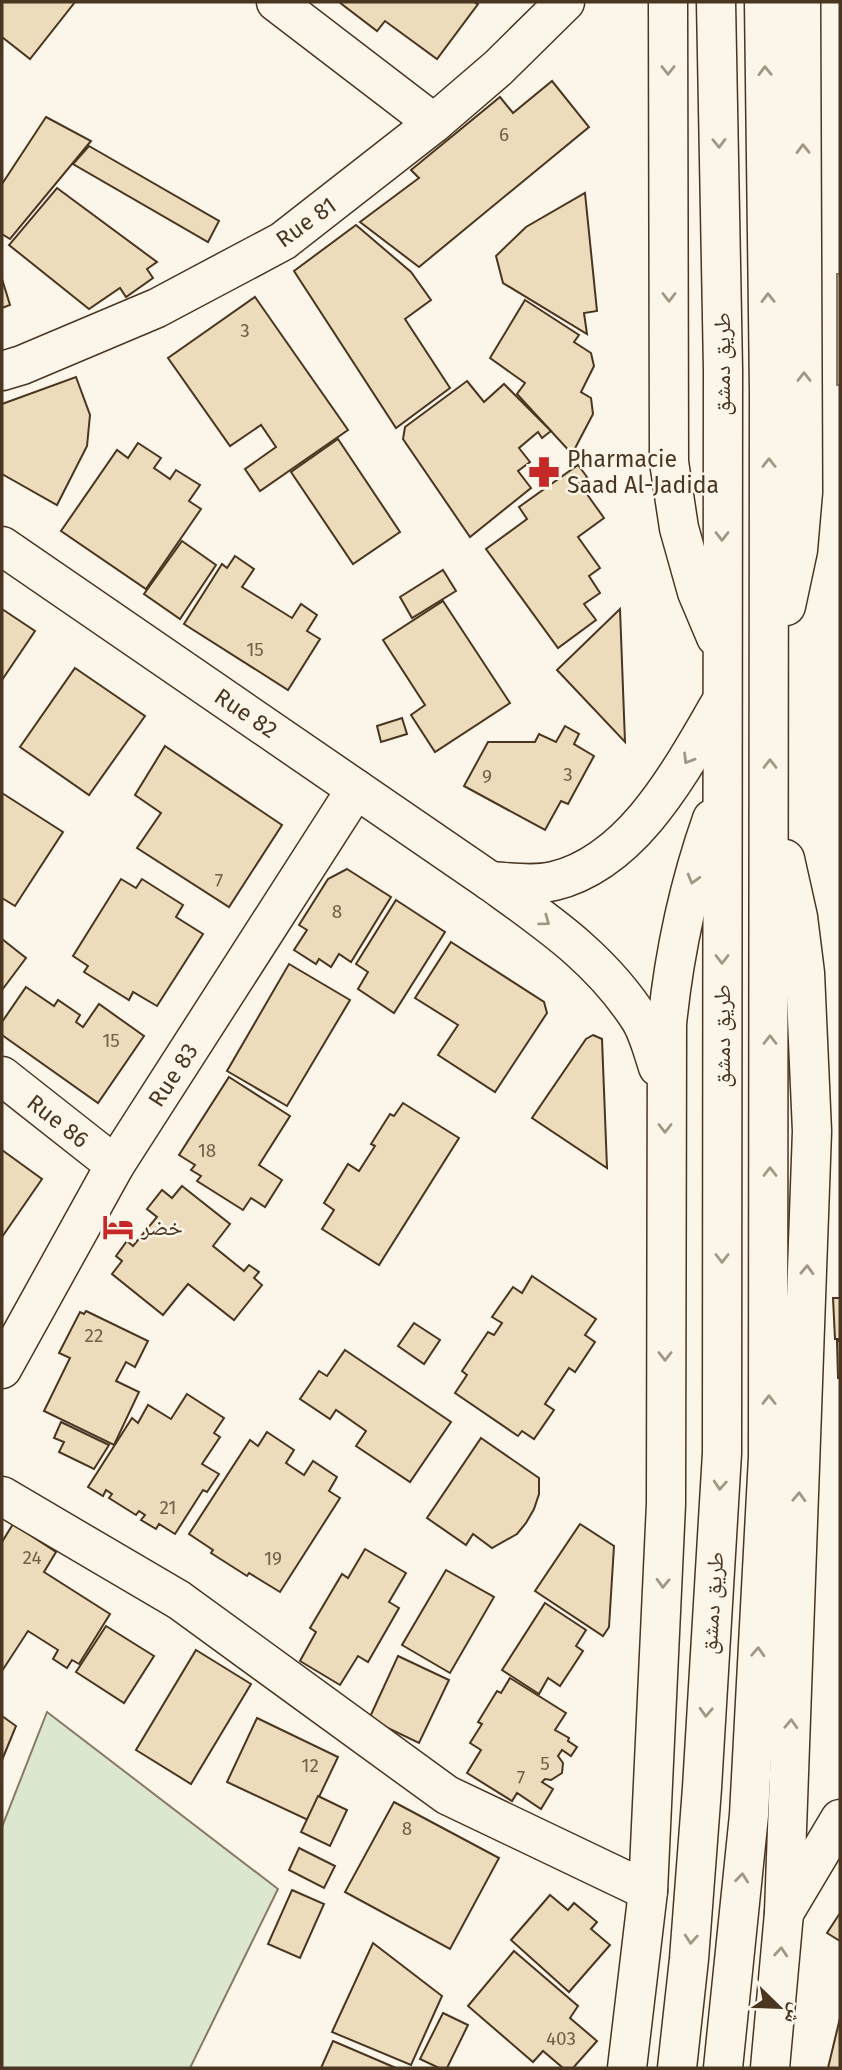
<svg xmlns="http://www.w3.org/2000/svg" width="842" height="2070" viewBox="0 0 842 2070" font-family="'Fira Sans','Noto Naskh Arabic',sans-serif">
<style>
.green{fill:#dce7d0;stroke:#887966;stroke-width:2}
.building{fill:#ecdcbc;stroke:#4a3520;stroke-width:2}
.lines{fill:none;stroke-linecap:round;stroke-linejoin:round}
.minor-casing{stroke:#4a3520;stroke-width:41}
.highway-casing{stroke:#4a3520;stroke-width:41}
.minor{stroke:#fbf6e9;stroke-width:38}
.highway{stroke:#fbf6e9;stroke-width:38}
.oneway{stroke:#a29684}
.labels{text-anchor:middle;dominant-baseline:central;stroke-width:5;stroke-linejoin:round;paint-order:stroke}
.number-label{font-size:19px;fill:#725f47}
.street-label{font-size:23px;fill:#4a3520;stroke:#fbf6e9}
.poi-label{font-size:23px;fill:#4a3520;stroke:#fbf6e9;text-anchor:start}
</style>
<rect width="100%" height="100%" fill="#fbf6e9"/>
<g class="green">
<rect x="837" y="274" width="3" height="111"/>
<path d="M47,1712L278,1889L190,2068H2V1827Z"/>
</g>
<g class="building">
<path d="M2,2H75L30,59L2,37Z"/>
<path d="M339,2H474L478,4L437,59L385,21L377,31Z"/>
<path d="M552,81L589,127L419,267L360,222L419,178L411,170L500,97L513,113Z"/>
<path d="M46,117L91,141L10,239L2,234V184Z"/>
<path d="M89,146L219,221L208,242L73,164Z"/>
<path d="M57,188L157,262L147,269L153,278L126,297L120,288L89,309L9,245Z"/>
<path d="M585,193L597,311L584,313L587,334L503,283L496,256L526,227Z"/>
<path d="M356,225L411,272L431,300L405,319L450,388L396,428L294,271Z"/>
<path d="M2,279L10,305L2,308Z"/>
<path d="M255,297L348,430L260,491L245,469L276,447L261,425L230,446L168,358Z"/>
<path d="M525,300L579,335L574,342L591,353L594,366L581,392L591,398L593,414L572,454L517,394L525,383L490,358Z"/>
<path d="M76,377L90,415L87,446L57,505L2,474V404Z"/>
<path d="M467,381L484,402L504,384L551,431L542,438L538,432L519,448L530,462L518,471L531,488L470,537L403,439L405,427Z"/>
<path d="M338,439L400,532L353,564L291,472Z"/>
<path d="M138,443L161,458L154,468L170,479L176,470L200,485L189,501L201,509L146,589L61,531L117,450L128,458Z"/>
<path d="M578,465L587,477L579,483L604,518L578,537L600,568L589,576L600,593L584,604L596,620L558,648L486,549L527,519L519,507Z"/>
<path d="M182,541L216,565L180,619L144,594Z"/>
<path d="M235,556L254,569L242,587L292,618L301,604L317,615L307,631L320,639L288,690L184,624L222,564L227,568Z"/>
<path d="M443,570L456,591L412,618L400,597Z"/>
<path d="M443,601L510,703L435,752L411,715L425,705L383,640Z"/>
<path d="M2,609L35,631L2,680Z"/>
<path d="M620,609L625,742L557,670Z"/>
<path d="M75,668L145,716L89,795L20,747Z"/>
<path d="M402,718L407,734L381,742L377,726Z"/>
<path d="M565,726L579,734L574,744L594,756L568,804L561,801L545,830L464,786L488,742H535L539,734L556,742Z"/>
<path d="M165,746L282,825L229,907L137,848L161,813L135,795Z"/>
<path d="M2,793L63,832L15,906L2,898Z"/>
<path d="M347,869L391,897L351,962L339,954L331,967L319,959L316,964L294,950L307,930L299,925L328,879Z"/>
<path d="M121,879L136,888L142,879L183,905L176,917L203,934L157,1006L133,992L129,1000L84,972L88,966L73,956Z"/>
<path d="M396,900L445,932L394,1013L358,989L368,972L356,964Z"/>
<path d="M2,939L26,958L2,990Z"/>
<path d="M451,942L544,1002L547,1013L495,1092L438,1055L458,1025L415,998Z"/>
<path d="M289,964L350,1000L287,1106L227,1071Z"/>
<path d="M26,987L54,1006L58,1000L80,1015L76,1022L83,1027L99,1004L144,1036L98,1103L2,1035V1022Z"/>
<path d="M593,1035L602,1039L607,1168L532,1118L586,1039Z"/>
<path d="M229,1077L290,1116L259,1165L282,1180L265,1207L251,1198L243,1210L197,1181L201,1176L191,1170L195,1165L179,1155Z"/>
<path d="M403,1103L459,1138L379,1265L322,1229L334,1210L324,1203L348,1164L359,1171L375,1146L371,1144L390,1114L394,1116Z"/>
<path d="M2,1150L42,1179L2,1237Z"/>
<path d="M182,1186L230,1224L213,1246L244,1271L249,1265L259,1272L254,1278L262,1285L234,1320L188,1284L163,1315L112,1274L122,1261L116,1256L127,1241L133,1246L157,1217L147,1209L162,1190L172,1198Z"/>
<path d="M532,1276L596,1319L585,1335L595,1342L575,1372L569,1368L545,1404L554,1410L534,1439L522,1431L518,1436L455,1393L467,1375L462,1371L488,1332L494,1335L502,1323L492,1317L513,1287L522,1293Z"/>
<path d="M833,1298H840V1339H835Z"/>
<path d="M86,1311L148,1341L135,1367L126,1362L116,1381L139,1392L114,1445L44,1411L70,1358L59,1353L80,1312L84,1314Z"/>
<path d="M414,1323L440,1340L424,1364L398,1346Z"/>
<path d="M837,1341H840V1378H838Z"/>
<path d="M345,1350L451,1422L410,1482L356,1446L366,1431L336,1410L330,1419L300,1399L319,1371L327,1376Z"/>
<path d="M187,1394L224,1418L214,1433L220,1437L202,1464L219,1474L207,1492L203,1490L175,1534L159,1524L156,1529L141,1520L145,1515L139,1511L136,1515L109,1498L112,1494L106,1490L103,1496L88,1487L132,1418L138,1423L148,1405L171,1419Z"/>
<path d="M61,1422L109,1445L94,1469L59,1452L64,1442L54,1438Z"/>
<path d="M267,1432L294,1450L286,1463L304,1475L313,1461L337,1477L329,1491L340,1498L280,1592L249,1573L247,1576L211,1553L213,1550L189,1534L250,1440L258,1446Z"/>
<path d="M481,1438L539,1478V1494L534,1509L526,1523L517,1534L492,1548L473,1534L466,1545L427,1518Z"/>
<path d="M13,1524L56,1552L44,1572L110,1614L79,1664L72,1660L67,1668L53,1659L58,1650L28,1631L2,1671V1542Z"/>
<path d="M580,1524L614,1546L609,1627L603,1636L535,1591Z"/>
<path d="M365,1549L406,1573L389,1602L399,1608L368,1662L358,1656L340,1685L300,1661L316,1632L310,1628L342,1574L348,1578Z"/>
<path d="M446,1570L494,1597L450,1673L402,1645Z"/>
<path d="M545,1603L586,1630L576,1646L583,1651L560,1686L548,1678L539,1694L502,1670Z"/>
<path d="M106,1626L154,1656L124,1703L76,1672Z"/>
<path d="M196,1650L251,1684L191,1784L136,1750Z"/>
<path d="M398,1656L449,1680L419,1743L369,1719Z"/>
<path d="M510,1678L566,1713L555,1730L569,1738L568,1741L577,1747L571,1756L562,1750L558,1756L563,1763L562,1773L551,1780L545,1779L542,1782L553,1789L541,1809L517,1793L512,1801L467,1773L481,1750L470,1743L482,1724L478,1722L497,1691L501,1693Z"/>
<path d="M2,1716L16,1726L2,1760Z"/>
<path d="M257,1718L338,1757L308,1820L227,1782Z"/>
<path d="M318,1796L347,1810L330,1846L301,1832Z"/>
<path d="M394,1802L499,1858L450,1949L345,1892Z"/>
<path d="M299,1848L335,1866L324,1888L289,1870Z"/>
<path d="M292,1890L324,1904L300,1958L268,1944Z"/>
<path d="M550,1895L568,1910L574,1903L597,1922L591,1929L610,1945L569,1992L511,1940Z"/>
<path d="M840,1913V1941L827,1933Z"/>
<path d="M373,1943L442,1996L411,2065L332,2032Z"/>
<path d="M514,1951L578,2006L570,2018L597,2041L573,2068H563L543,2051L533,2062L468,2006Z"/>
<path d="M443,2013L468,2025L447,2068H439L420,2059Z"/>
<path d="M840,2018V2068H828Z"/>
<path d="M333,2041L396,2068H321Z"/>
</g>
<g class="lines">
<defs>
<g id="minor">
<path d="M276,2L434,123"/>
<path d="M2,371L22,365L157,308L283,241L434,123L498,68L565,2"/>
<path d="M2,546L490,881"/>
<path d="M2,1076L115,1165"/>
<path d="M2,1369L115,1165L356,789"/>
<path d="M2,1496L179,1600L447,1795L648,1891"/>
<path d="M784,1913L840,1819"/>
</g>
<g id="highway">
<path d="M668,2L669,462L679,528L697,592L716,637"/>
<path d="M786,606L798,550L803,492L801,2"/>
<path d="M490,881C510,882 533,886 554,881C635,861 682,768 721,702"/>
<path d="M490,881C548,923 602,959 641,1021C649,1035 653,1052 658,1067"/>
<path d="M627,2068L648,1891L666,1504L667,1024C674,954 688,887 712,819"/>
<path d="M677,2068L689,1959L702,1788L722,1453L723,370L716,2"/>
<path d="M723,2068L749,1815L768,1457L769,391L764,2"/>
<path d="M770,2068L784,1913L812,1131L805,973L798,917L785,859"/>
</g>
</defs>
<use href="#minor" class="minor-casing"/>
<use href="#highway" class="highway-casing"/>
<use href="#minor" class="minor"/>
<use href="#highway" class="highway"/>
</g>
<defs><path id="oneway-chevron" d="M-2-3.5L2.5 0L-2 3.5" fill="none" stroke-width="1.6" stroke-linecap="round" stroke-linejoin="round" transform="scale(1.75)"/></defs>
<g class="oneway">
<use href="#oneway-chevron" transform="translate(668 70) rotate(90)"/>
<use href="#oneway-chevron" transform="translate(765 71) rotate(-91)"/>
<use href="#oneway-chevron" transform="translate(719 143) rotate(89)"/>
<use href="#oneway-chevron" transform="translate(803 149) rotate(-91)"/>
<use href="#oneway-chevron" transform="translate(669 297) rotate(90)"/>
<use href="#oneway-chevron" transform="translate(768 298) rotate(-91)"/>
<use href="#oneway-chevron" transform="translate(804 377) rotate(-90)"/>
<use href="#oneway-chevron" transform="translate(769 463) rotate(-90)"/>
<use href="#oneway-chevron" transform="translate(722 536) rotate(90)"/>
<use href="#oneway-chevron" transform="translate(688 759) rotate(121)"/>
<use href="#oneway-chevron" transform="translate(770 764) rotate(-90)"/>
<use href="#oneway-chevron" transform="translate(693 879) rotate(106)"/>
<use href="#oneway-chevron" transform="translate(545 921) rotate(36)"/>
<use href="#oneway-chevron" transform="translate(722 959) rotate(90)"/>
<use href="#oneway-chevron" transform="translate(770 1040) rotate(-90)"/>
<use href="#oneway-chevron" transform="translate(665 1128) rotate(90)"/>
<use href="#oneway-chevron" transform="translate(770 1172) rotate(-90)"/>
<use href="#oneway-chevron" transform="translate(722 1258) rotate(90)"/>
<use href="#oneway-chevron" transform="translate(807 1270) rotate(-88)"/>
<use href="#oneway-chevron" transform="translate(665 1356) rotate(90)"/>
<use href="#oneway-chevron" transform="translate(769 1400) rotate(-90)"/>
<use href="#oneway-chevron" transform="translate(720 1485) rotate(94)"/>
<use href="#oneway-chevron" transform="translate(799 1497) rotate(-88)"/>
<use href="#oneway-chevron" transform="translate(663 1583) rotate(92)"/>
<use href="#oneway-chevron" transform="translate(758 1652) rotate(-87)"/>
<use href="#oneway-chevron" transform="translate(706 1712) rotate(93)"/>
<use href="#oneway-chevron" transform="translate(791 1724) rotate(-88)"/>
<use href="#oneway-chevron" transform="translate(742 1878) rotate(-84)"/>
<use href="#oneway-chevron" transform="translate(691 1939) rotate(94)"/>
<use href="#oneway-chevron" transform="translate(781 1952) rotate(-85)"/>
</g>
<defs>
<symbol id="pharmacy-bare" viewBox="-9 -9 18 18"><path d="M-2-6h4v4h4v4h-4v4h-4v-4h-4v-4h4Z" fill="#c62828" stroke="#fbf6e9" stroke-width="2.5" paint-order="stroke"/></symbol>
<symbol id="hotel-bare" viewBox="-9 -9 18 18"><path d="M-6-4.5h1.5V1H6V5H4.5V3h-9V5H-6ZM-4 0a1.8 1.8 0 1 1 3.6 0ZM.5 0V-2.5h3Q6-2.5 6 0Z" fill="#c62828" stroke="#fbf6e9" stroke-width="2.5" paint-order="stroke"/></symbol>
</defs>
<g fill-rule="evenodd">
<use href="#pharmacy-bare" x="522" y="450" width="44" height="44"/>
<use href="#hotel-bare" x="96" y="1205" width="44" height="44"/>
</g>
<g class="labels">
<g class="number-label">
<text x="504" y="134">6</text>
<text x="245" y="330">3</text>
<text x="255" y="649">15</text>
<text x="568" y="774">3</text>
<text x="487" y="776">9</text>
<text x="219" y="880">7</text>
<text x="337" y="911">8</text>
<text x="111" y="1040">15</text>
<text x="207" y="1150">18</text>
<text x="94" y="1335">22</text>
<text x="168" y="1507">21</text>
<text x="32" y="1557">24</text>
<text x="273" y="1558">19</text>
<text x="545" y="1763">5</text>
<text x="310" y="1765">12</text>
<text x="521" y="1777">7</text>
<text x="407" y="1828">8</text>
<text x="561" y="2038">403</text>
</g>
<g class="street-label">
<text transform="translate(306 222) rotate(-36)">Rue 81</text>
<text transform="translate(722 364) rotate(-90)">طريق دمشق</text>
<text transform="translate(246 713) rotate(34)">Rue 82</text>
<text transform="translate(722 1036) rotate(-90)">طريق دمشق</text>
<text transform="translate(173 1075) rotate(-57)">Rue 83</text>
<text transform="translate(58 1121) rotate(38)">Rue 86</text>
<text transform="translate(712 1603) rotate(-86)">طريق دمشق</text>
</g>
<g class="poi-label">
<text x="567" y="459">Pharmacie<tspan x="567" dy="26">Saad Al-Jadida</tspan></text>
<text x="141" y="1227">خضر</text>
</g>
</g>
<rect width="842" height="2070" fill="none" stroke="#4a3520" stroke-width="7"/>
<g transform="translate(779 2007) rotate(113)" stroke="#fbf6e9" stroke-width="5" paint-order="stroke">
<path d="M0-5L12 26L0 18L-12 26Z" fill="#4a3520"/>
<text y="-10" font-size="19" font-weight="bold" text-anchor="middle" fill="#4a3520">ش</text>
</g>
</svg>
